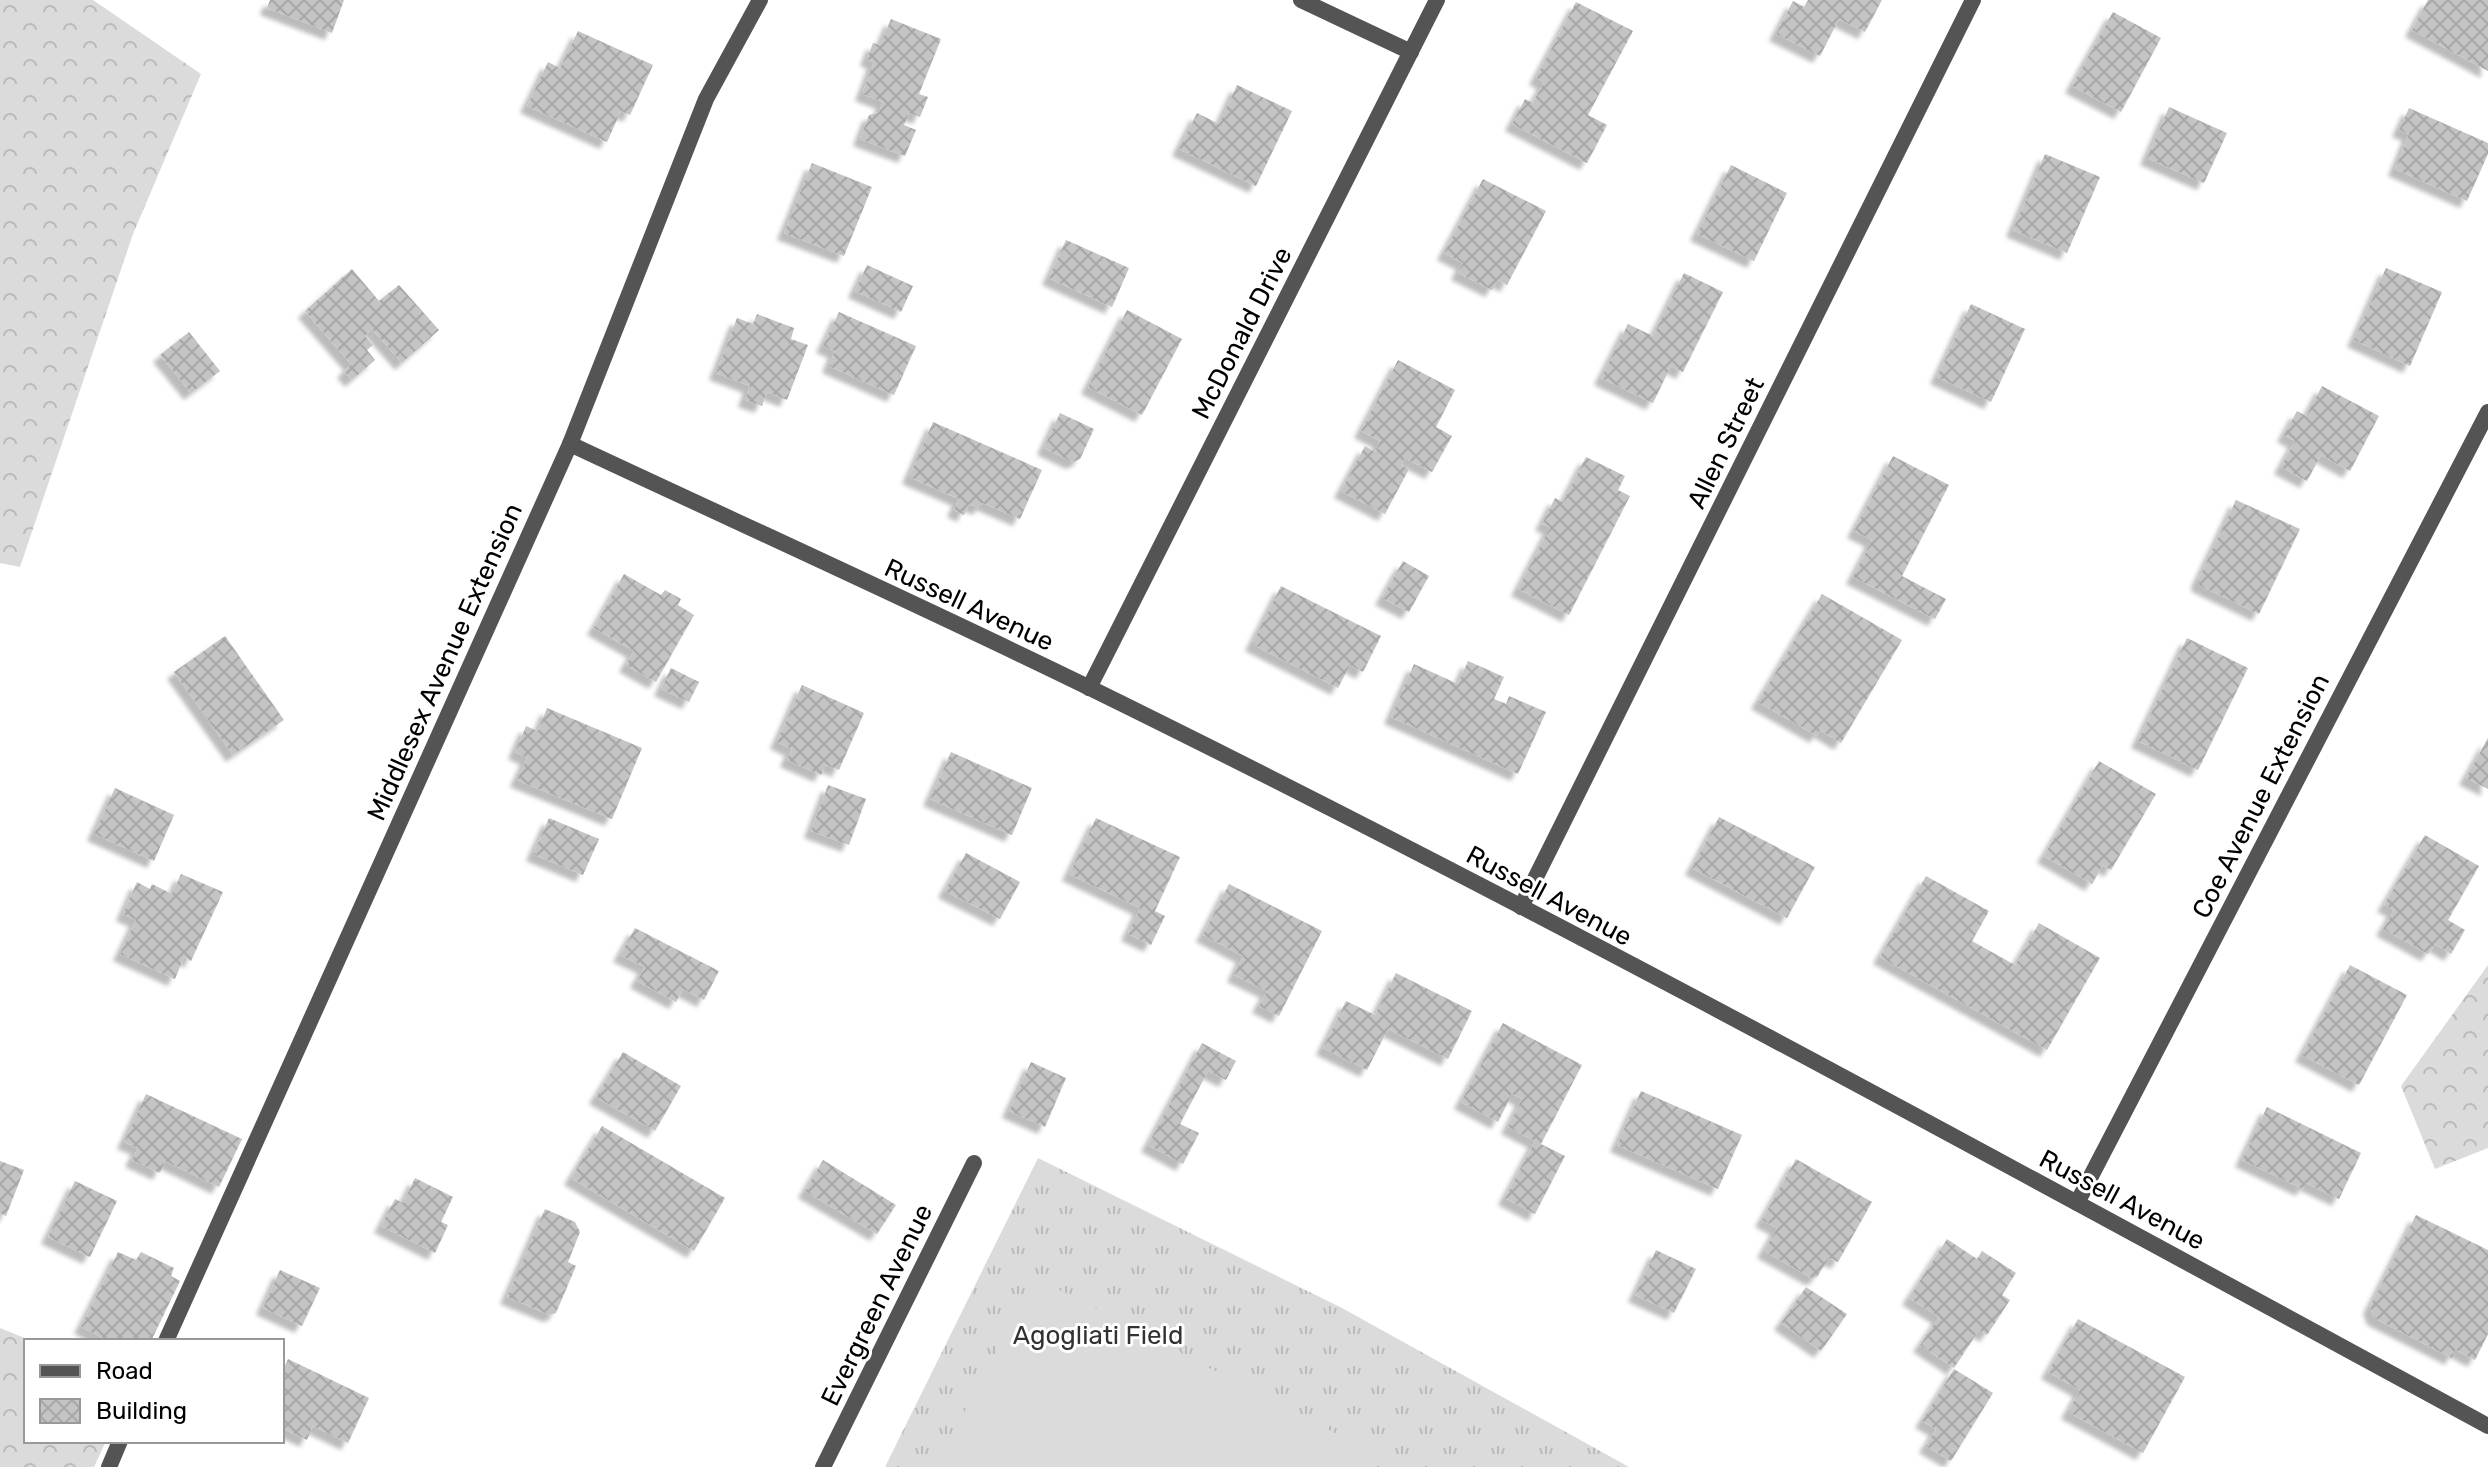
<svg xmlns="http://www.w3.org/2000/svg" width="2488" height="1467" viewBox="0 0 2488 1467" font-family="Rubik,sans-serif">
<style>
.grass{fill:url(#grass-tufts)}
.forest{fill:url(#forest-crowns)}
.garden{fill:#dbdbdb}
.building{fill:url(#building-cross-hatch);filter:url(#shadow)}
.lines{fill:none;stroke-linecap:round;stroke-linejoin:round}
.minor{stroke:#545454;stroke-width:16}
.labels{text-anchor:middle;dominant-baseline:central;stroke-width:6;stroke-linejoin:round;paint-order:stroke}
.street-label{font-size:26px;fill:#000;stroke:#fff}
.park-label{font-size:26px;fill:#323232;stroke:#fff}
</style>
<defs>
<pattern id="grass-tufts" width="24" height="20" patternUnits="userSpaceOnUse" patternTransform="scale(2)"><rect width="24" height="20" fill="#dbdbdb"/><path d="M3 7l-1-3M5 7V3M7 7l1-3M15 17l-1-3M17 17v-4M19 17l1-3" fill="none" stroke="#bababa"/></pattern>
<pattern id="forest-crowns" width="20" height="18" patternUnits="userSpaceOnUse" patternTransform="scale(2)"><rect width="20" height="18" fill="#dbdbdb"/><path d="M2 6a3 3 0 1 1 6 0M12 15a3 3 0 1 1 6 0" fill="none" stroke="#bababa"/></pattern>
<pattern id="building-cross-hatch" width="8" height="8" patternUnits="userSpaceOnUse" patternTransform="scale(2)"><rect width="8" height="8" fill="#c4c4c4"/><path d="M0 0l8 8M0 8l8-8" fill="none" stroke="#a7a7a7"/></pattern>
<filter id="shadow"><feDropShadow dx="-7" dy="7" stdDeviation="2" flood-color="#0004"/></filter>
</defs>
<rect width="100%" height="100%" fill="#fff"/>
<path class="grass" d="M1038,1158L1342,1308L1629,1467H885Z"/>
<g class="forest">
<path d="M0,0H93L201,74L133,234L20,567L0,563Z"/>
<path d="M2488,965V1148L2435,1169L2401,1086Z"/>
<path d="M0,1328L32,1341H26V1441H106L94,1467H0Z"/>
</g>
<path class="garden" d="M1035,1277L1373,1453L1366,1467H936Z"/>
<g class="building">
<path d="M270,0H344L332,33L267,8Z"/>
<path d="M1808,0H1882L1865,32L1839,19L1820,56L1776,34L1793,1L1804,7Z"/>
<path d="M2428,0H2488V71L2412,30Z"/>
<path d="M1576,2L1633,31L1588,115L1607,125L1587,163L1512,124L1525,99L1533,103L1544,82L1536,78Z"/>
<path d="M2113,12L2161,38L2121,112L2072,86Z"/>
<path d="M891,19L941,39L919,94L928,97L920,117L909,113L904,125L916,130L905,156L860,139L869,115L879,112L883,102L862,94L874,62L867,59L873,43L880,45Z"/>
<path d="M578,31L653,65L630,115L621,111L607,142L527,106L548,62L560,68Z"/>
<path d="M1237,85L1292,111L1256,186L1179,149L1197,113L1219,124Z"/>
<path d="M2169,107L2227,133L2204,183L2147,158Z"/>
<path d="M2409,108L2488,143V154L2467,201L2395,169L2409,134L2399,130Z"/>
<path d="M2045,154L2100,177L2067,253L2013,230Z"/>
<path d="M812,163L872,187L844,256L784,233Z"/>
<path d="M1731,165L1787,193L1754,261L1697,234Z"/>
<path d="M1483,179L1546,211L1507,285L1498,280L1492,290L1458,273L1463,263L1444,253Z"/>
<path d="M1066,240L1129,268L1112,307L1049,278Z"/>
<path d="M867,265L913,286L901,312L855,291Z"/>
<path d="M2386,268L2442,292L2410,366L2354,340Z"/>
<path d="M352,269L379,301L399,285L439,330L402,363L372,329L365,336L373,345L367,350L375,360L352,380L344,371L351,364L305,311Z"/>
<path d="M1684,273L1723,292L1683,372L1671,366L1653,403L1601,378L1628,324L1653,336Z"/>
<path d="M1971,304L2025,329L1991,402L1937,377Z"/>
<path d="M1127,310L1182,339L1142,415L1088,387Z"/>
<path d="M839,312L916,346L894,395L829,366L835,351L823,346Z"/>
<path d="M757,314L794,328L791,339L808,345L787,400L767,392L762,406L745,400L750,386L716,373L737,318L753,324Z"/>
<path d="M189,332L220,371L191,393L160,355Z"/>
<path d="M1398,360L1455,390L1436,427L1452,436L1432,472L1405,458L1401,465L1409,469L1385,514L1341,491L1365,446L1375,452L1380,441L1361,431Z"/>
<path d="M2322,386L2379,416L2350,471L2321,455L2307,481L2281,467L2295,441L2284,435L2297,411L2306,416Z"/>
<path d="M1060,413L1094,429L1080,459L1073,462L1044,448Z"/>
<path d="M933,422L1042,470L1020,519L983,503L980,508L969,504L964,515L954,510L959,499L909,477Z"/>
<path d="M1893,456L1949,485L1902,576L1946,599L1935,619L1853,577L1872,540L1854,531Z"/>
<path d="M1586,457L1625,476L1618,490L1630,496L1569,615L1518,589L1550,527L1542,524L1555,498L1563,502Z"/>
<path d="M2236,500L2300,529L2259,614L2199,585L2198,580Z"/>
<path d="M1403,561L1429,576L1409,612L1382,598Z"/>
<path d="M624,574L661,595L665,590L681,599L678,605L694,615L656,682L626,665L634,651L594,628Z"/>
<path d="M1281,586L1381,636L1363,672L1350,665L1338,688L1252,644Z"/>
<path d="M1822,594L1902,640L1841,743L1820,730L1817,736L1758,702Z"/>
<path d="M225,636L284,720L233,755L174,672Z"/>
<path d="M2187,638L2248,668L2198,770L2138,741Z"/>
<path d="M1468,661L1504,677L1494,699L1506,704L1509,696L1546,712L1518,774L1391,717L1414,664L1458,684Z"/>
<path d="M671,668L699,682L689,702L661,689Z"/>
<path d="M802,685L864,713L839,770L826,765L821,775L787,760L792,749L777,742Z"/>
<path d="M547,708L642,748L612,819L517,780L527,758L515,752L526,726L538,731Z"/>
<path d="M2488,738V789L2466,778Z"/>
<path d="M951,752L1032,788L1012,835L930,799Z"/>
<path d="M2099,761L2156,794L2111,870L2103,865L2092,884L2044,856Z"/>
<path d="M828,785L866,799L849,845L811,831Z"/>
<path d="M115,788L174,815L154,861L94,834Z"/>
<path d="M1719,817L1815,867L1787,918L1692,868Z"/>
<path d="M549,818L599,839L583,875L533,854Z"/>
<path d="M1096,818L1180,857L1155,911L1165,916L1151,945L1128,934L1140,908L1069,874Z"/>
<path d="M2425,835L2479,866L2448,920L2465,930L2451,954L2435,944L2428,954L2383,929L2394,910L2384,905Z"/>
<path d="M966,853L1020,882L1000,919L945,891Z"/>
<path d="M181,874L223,892L191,961L184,957L175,979L120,954L136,920L123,914L137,882L150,889L152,884L172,894Z"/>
<path d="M1926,876L1989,911L1972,941L2015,965L2039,923L2100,958L2047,1050L1880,957Z"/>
<path d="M1229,884L1322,931L1279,1016L1259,1006L1267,991L1234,975L1243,956L1203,935Z"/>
<path d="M635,928L719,971L704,1000L683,989L676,1002L637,981L645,967L620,955Z"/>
<path d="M2350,965L2407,995L2359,1085L2302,1055Z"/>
<path d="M1396,973L1472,1011L1448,1059L1388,1029L1367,1070L1323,1048L1346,1001L1375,1015Z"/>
<path d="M1503,1023L1582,1065L1541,1144L1565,1156L1535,1214L1505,1198L1535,1141L1508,1127L1522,1099L1512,1094L1498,1122L1461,1102Z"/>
<path d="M1202,1043L1236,1061L1226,1080L1208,1071L1180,1124L1199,1133L1183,1164L1148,1145Z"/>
<path d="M623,1052L681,1086L655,1131L596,1097Z"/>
<path d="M1031,1062L1066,1078L1045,1127L1009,1111Z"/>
<path d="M1641,1091L1742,1135L1718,1189L1617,1145Z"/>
<path d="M146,1094L242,1139L219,1187L165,1161L160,1173L132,1160L138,1148L124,1142Z"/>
<path d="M2267,1107L2361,1153L2339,1199L2306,1183L2303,1189L2242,1160Z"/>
<path d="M602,1126L725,1198L694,1251L571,1178Z"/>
<path d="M1796,1159L1872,1202L1838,1262L1829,1258L1817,1277L1812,1278L1764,1251L1777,1228L1762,1220Z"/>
<path d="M823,1160L896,1205L877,1234L805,1191Z"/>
<path d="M0,1161L24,1170L6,1216L0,1213Z"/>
<path d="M415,1178L453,1197L441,1222L448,1225L435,1253L381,1226L395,1199L403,1203Z"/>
<path d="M75,1181L117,1201L90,1257L48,1237Z"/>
<path d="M545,1209L575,1222L580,1232L568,1262L576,1266L556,1313L550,1315L507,1297Z"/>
<path d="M2416,1215L2488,1250V1334L2475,1360L2456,1350L2452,1358L2374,1318L2370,1307Z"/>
<path d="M1947,1239L1977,1259L1982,1251L2016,1273L2002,1295L2010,1300L1987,1335L1979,1330L1954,1368L1920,1345L1939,1317L1909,1298Z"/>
<path d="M1656,1250L1696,1269L1674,1313L1635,1295Z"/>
<path d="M118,1252L136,1260L141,1252L174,1268L171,1276L180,1281L151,1341H109L81,1327Z"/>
<path d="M280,1270L320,1288L302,1326L263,1308Z"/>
<path d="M1806,1287L1847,1314L1821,1351L1781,1323Z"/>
<path d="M2078,1319L2185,1377L2143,1453L2068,1412L2080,1390L2048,1372Z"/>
<path d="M288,1359L369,1398L348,1443L313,1426L307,1440L282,1428V1372Z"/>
<path d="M1954,1369L1993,1393L1951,1461L1926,1446L1936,1429L1922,1421Z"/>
</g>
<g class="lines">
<g class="minor">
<path d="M1301,0L1411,52"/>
<path d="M570,444C743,525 918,604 1090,688C1563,920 2025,1175 2488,1426"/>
<path d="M1089,688L1437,0"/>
<path d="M1521,907L1973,0"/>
<path d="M2077,1203L2488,412"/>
<path d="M166,1341L570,444L706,99L760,0"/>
<path d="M109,1467L120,1441"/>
<path d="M823,1467L974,1163"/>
</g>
</g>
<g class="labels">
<g class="street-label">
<text transform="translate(1242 333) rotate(-63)">McDonald Drive</text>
<text transform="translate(1726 443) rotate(-64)">Allen Street</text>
<text transform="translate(969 605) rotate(25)">Russell Avenue</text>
<text transform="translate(445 662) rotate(-66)">Middlesex Avenue Extension</text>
<text transform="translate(2261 796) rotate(-63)">Coe Avenue Extension</text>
<text transform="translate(1549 896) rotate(28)">Russell Avenue</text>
<text transform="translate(2122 1200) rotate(28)">Russell Avenue</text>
<text transform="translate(877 1305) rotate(-64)">Evergreen Avenue</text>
</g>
<g class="park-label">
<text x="1098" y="1335">Agogliati Field</text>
</g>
</g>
<rect x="24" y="1339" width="260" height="104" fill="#ffffff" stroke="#999999" stroke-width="2"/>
<rect x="40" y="1365" width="40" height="12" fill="#545454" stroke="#999999" stroke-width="2"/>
<text x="96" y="1379" font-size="24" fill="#000000">Road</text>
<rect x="40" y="1399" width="40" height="24" fill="url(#building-cross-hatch)" stroke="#999999" stroke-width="2"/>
<text x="96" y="1419" font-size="24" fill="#000000">Building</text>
</svg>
